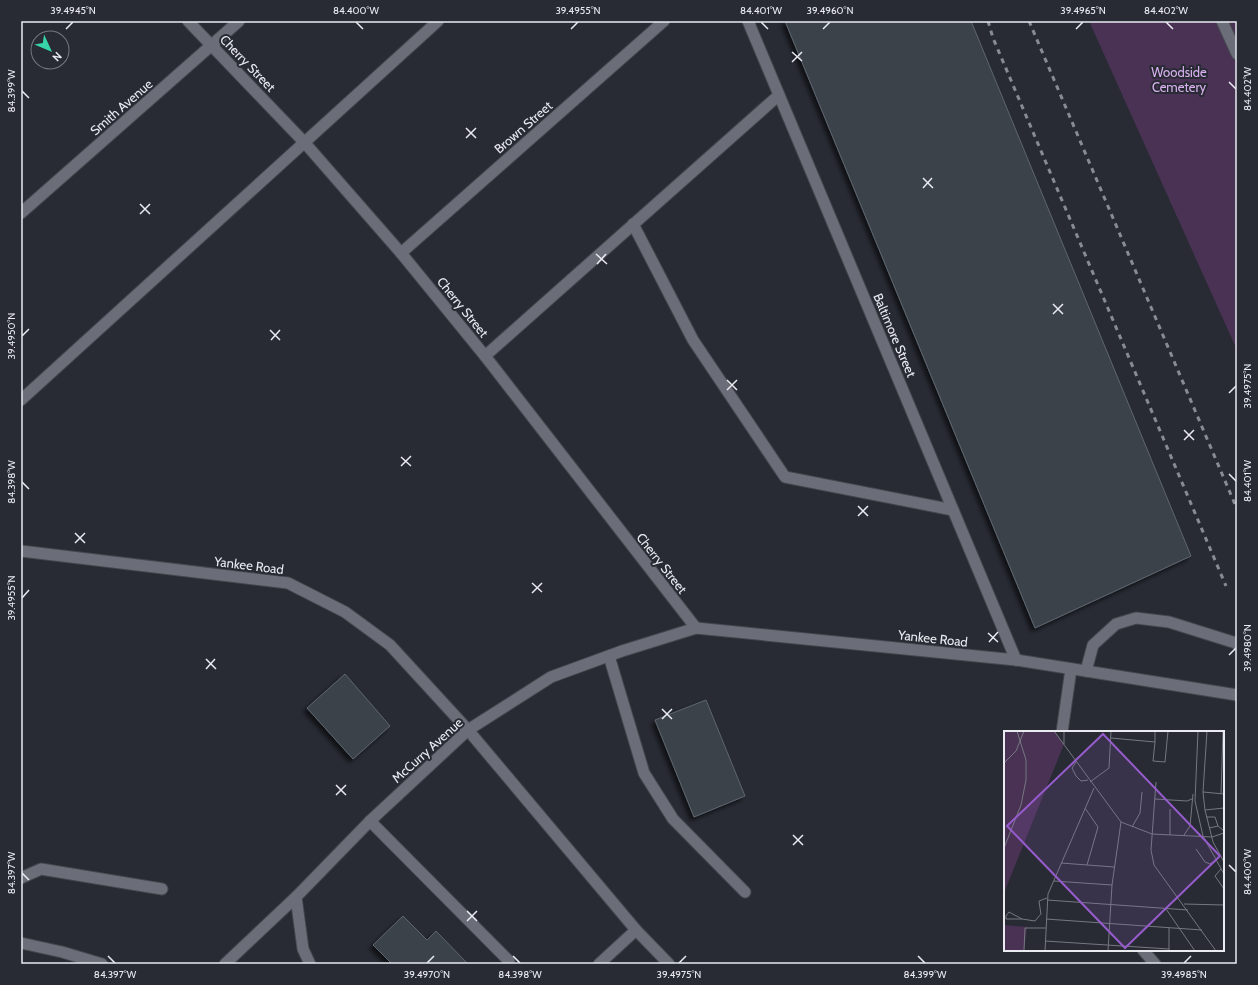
<svg xmlns="http://www.w3.org/2000/svg" width="1258" height="985" viewBox="0 0 1258 985" font-family="Cabin,sans-serif">
<style>
.green{fill:#493254}
.building{fill:#3b424a;stroke:#5e666f;filter:url(#shadow)}
.lines{fill:none;stroke-linecap:round;stroke-linejoin:round}
.service-casing{stroke:#45474e;stroke-width:13}
.minor-casing{stroke:#45474e;stroke-width:13}
.tertiary-casing{stroke:#45474e;stroke-width:13}
.service{stroke:#6b6e79;stroke-width:11}
.minor{stroke:#6b6e79;stroke-width:11}
.tertiary{stroke:#6b6e79;stroke-width:11}
.rail{stroke:#888b92;stroke-width:3;stroke-dasharray:5 5;stroke-linecap:butt}
.ticks{fill:none;stroke:#e9ebf1;stroke-width:1.5}
.labels{text-anchor:middle;dominant-baseline:central;stroke-width:4;stroke-linejoin:round;paint-order:stroke}
.street-label{font-size:13px;fill:#e9ebf1;stroke:#282b34}
.park-label{font-size:13px;fill:#dab1f0;stroke:#282b34}
.inset-road{fill:none;stroke:#757880;stroke-width:1}
.view{fill:#965ccc;fill-opacity:0.15;stroke:#965ccc;stroke-width:2}
.inset-edge{fill:none;stroke:#e9ebf1;stroke-width:2}
.neatline{fill:none;stroke:#e9ebf1;stroke-width:1.5}
.ticks-label{font-size:10px;text-anchor:middle;fill:#e9ebf1}
</style>
<defs>
<filter id="shadow"><feDropShadow dx="-3.5" dy="3.5" stdDeviation="2" flood-color="#0009"/></filter>
</defs>
<rect width="100%" height="100%" fill="#282b34"/>
<path class="green" d="M1089,21H1237V350Z"/>
<g class="building">
<path d="M785,21H971L1191,556L1035,628Z"/>
<path d="M345,674L390,726L353,759L307,708Z"/>
<path d="M706,700L745,796L694,817L655,720Z"/>
<path d="M403,916L427,940L436,931L468,964H392L373,945Z"/>
</g>
<g class="lines">
<defs>
<g id="service">
<path d="M1222,21L1237,54"/>
<path d="M633,224L693,340L785,477L953,510"/>
<path d="M485,356L779,95"/>
<path d="M21,400L438,21"/>
<path d="M609,656L644,773L673,819L745,892"/>
<path d="M1086,671L1093,645L1116,624L1136,618L1169,622L1236,643L1237,644"/>
<path d="M468,730L636,930L669,964"/>
<path d="M1062,732L1071,669"/>
<path d="M370,821L509,961"/>
<path d="M21,878L41,869L162,889"/>
<path d="M1143,950L1155,964"/>
<path d="M599,964L636,930"/>
</g>
<g id="minor">
<path d="M188,21L304,142L401,253L485,356L696,628"/>
<path d="M748,21L1016,660"/>
<path d="M21,213L239,21"/>
<path d="M401,253L664,21"/>
<path d="M21,551L288,583L345,612L390,645L468,730"/>
</g>
<g id="tertiary">
<path d="M296,897L303,949L310,964"/>
<path d="M21,943L62,952L102,964"/>
<path d="M225,964L296,897L370,821L468,730L551,677L622,651L696,628L1016,660L1237,695"/>
</g>
</defs>
<use href="#service" class="service-casing"/>
<use href="#minor" class="minor-casing"/>
<use href="#tertiary" class="tertiary-casing"/>
<use href="#service" class="service"/>
<use href="#minor" class="minor"/>
<use href="#tertiary" class="tertiary"/>
<g class="rail">
<path d="M988,21L993,38L1226,586"/>
<path d="M1029,21L1237,509"/>
</g>
</g>
<path class="ticks" d="M356,22L363,29M761,22L768,29M1166,22L1173,29M66,29L73,22M571,29L578,22M823,29L830,22M1076,29L1083,22M792,52L802,61M792,62L802,52M1229,82L1236,89M22,91L29,98M466,128L476,138M466,138L476,128M923,178L933,188M923,188L932,178M140,204L150,214M140,214L150,204M596,254L607,264M597,264L606,254M1053,304L1063,314M1053,314L1063,304M270,330L280,340M22,336L29,329M271,340L280,330M727,380L737,390M727,390L737,380M1229,393L1236,386M1184,430L1194,440M1184,440L1194,430M401,457L411,466M401,466L411,456M1229,474L1236,481M22,482L29,489M858,506L868,516M858,516L868,506M75,533L85,543M75,543L85,533M532,583L542,592M532,593L542,583M22,598L29,590M988,633L998,642M989,642L998,632M1229,655L1236,648M206,659L216,669M206,669L215,659M662,709L672,719M662,719L672,709M336,785L346,795M336,795L346,785M793,835L803,845M793,845L803,835M1229,865L1236,872M22,873L29,880M467,911L477,921M467,921L477,911M108,956L115,963M513,956L520,963M918,956L925,963M427,963L434,956M679,963L686,956M1184,963L1191,956"/>
<g class="labels">
<g class="street-label">
<text transform="translate(248 63) rotate(46)">Cherry Street</text>
<text transform="translate(121 107) rotate(-41)">Smith Avenue</text>
<text transform="translate(523 127) rotate(-41)">Brown Street</text>
<text transform="translate(463 307) rotate(51)">Cherry Street</text>
<text transform="translate(895 335) rotate(67)">Baltimore Street</text>
<text transform="translate(662 563) rotate(52)">Cherry Street</text>
<text transform="translate(249 565) rotate(7)">Yankee Road</text>
<text transform="translate(933 638) rotate(6)">Yankee Road</text>
<text transform="translate(427 750) rotate(-42)">McCurry Avenue</text>
</g>
<g class="park-label">
<text x="1179" y="72">Woodside<tspan x="1179" dy="15">Cemetery</tspan></text>
</g>
</g>
<g transform="translate(1004 731)">
<rect width="220" height="220" fill="#282b34"/>
<path d="M0,0H50L60,13L0,162ZM0,194L23,196L20,220H0Z" fill="#493254"/>
<path class="inset-road" d="M50,0L117,91L148,103L208,106L220,102M194,0L191,70L199,105L220,143M203,0L199,61L201,79L209,111L220,131M107,7L151,11V0M151,11L149,30L161,31L164,0M60,13V0M72,31L68,37L72,45L77,50L84,49M0,32L12,20L20,0M86,51L105,37L107,0M152,51L147,119L150,134L212,220M199,61L220,63M217,63L219,0M151,68L183,70L188,68M81,77L94,96L83,134M201,79L220,77M202,86H211L214,95M128,96L136,82L138,61M205,97L214,95L220,100M166,104V78M180,104L186,95L189,63M0,117L17,74L22,49V29L13,0M192,118L201,131L206,133L212,129M57,132L110,136M217,138L211,145L220,158M50,150L108,154M43,169L184,179M180,173L220,174M162,178L191,220M37,184L35,170L43,167M18,188H2V185L5,181L18,188L31,190L36,184M42,188L198,199M41,210L165,218M165,219V197M20,220L21,197H42M41,220L44,163L90,57M104,220L108,154L117,91"/>
<path class="view" d="M99,3L216,125L121,217L3,95Z"/>
<rect width="220" height="220" class="inset-edge"/>
</g>
<rect width="1258" height="985" fill="none" stroke="#282b34" stroke-width="44"/>
<g transform="translate(50 50) rotate(134)"><circle r="19" fill="#282b34" stroke="#757880"/>
<path d="M0-3L7 15L0 10L-7 15Z" fill="#36d4a7"/>
<text y="-6" font-size="11" font-weight="bold" text-anchor="middle" fill="#e9ebf1">N</text>
</g>
<rect x="22" y="22" width="1214" height="941" class="neatline"/>
<g class="ticks-label">
<text x="73" y="14">39.4945°N</text>
<text x="356" y="14">84.400°W</text>
<text x="578" y="14">39.4955°N</text>
<text x="761" y="14">84.401°W</text>
<text x="830" y="14">39.4960°N</text>
<text x="1083" y="14">39.4965°N</text>
<text x="1166" y="14">84.402°W</text>
<text transform="translate(1247 89) rotate(-90)" y="4">84.402°W</text>
<text transform="translate(11 91) rotate(-90)" y="4">84.399°W</text>
<text transform="translate(11 336) rotate(-90)" y="4">39.4950°N</text>
<text transform="translate(1247 386) rotate(-90)" y="4">39.4975°N</text>
<text transform="translate(1247 481) rotate(-90)" y="4">84.401°W</text>
<text transform="translate(11 482) rotate(-90)" y="4">84.398°W</text>
<text transform="translate(11 598) rotate(-90)" y="4">39.4955°N</text>
<text transform="translate(1247 648) rotate(-90)" y="4">39.4980°N</text>
<text transform="translate(1247 872) rotate(-90)" y="4">84.400°W</text>
<text transform="translate(11 873) rotate(-90)" y="4">84.397°W</text>
<text x="115" y="978">84.397°W</text>
<text x="427" y="978">39.4970°N</text>
<text x="520" y="978">84.398°W</text>
<text x="679" y="978">39.4975°N</text>
<text x="925" y="978">84.399°W</text>
<text x="1184" y="978">39.4985°N</text>
</g>
</svg>
